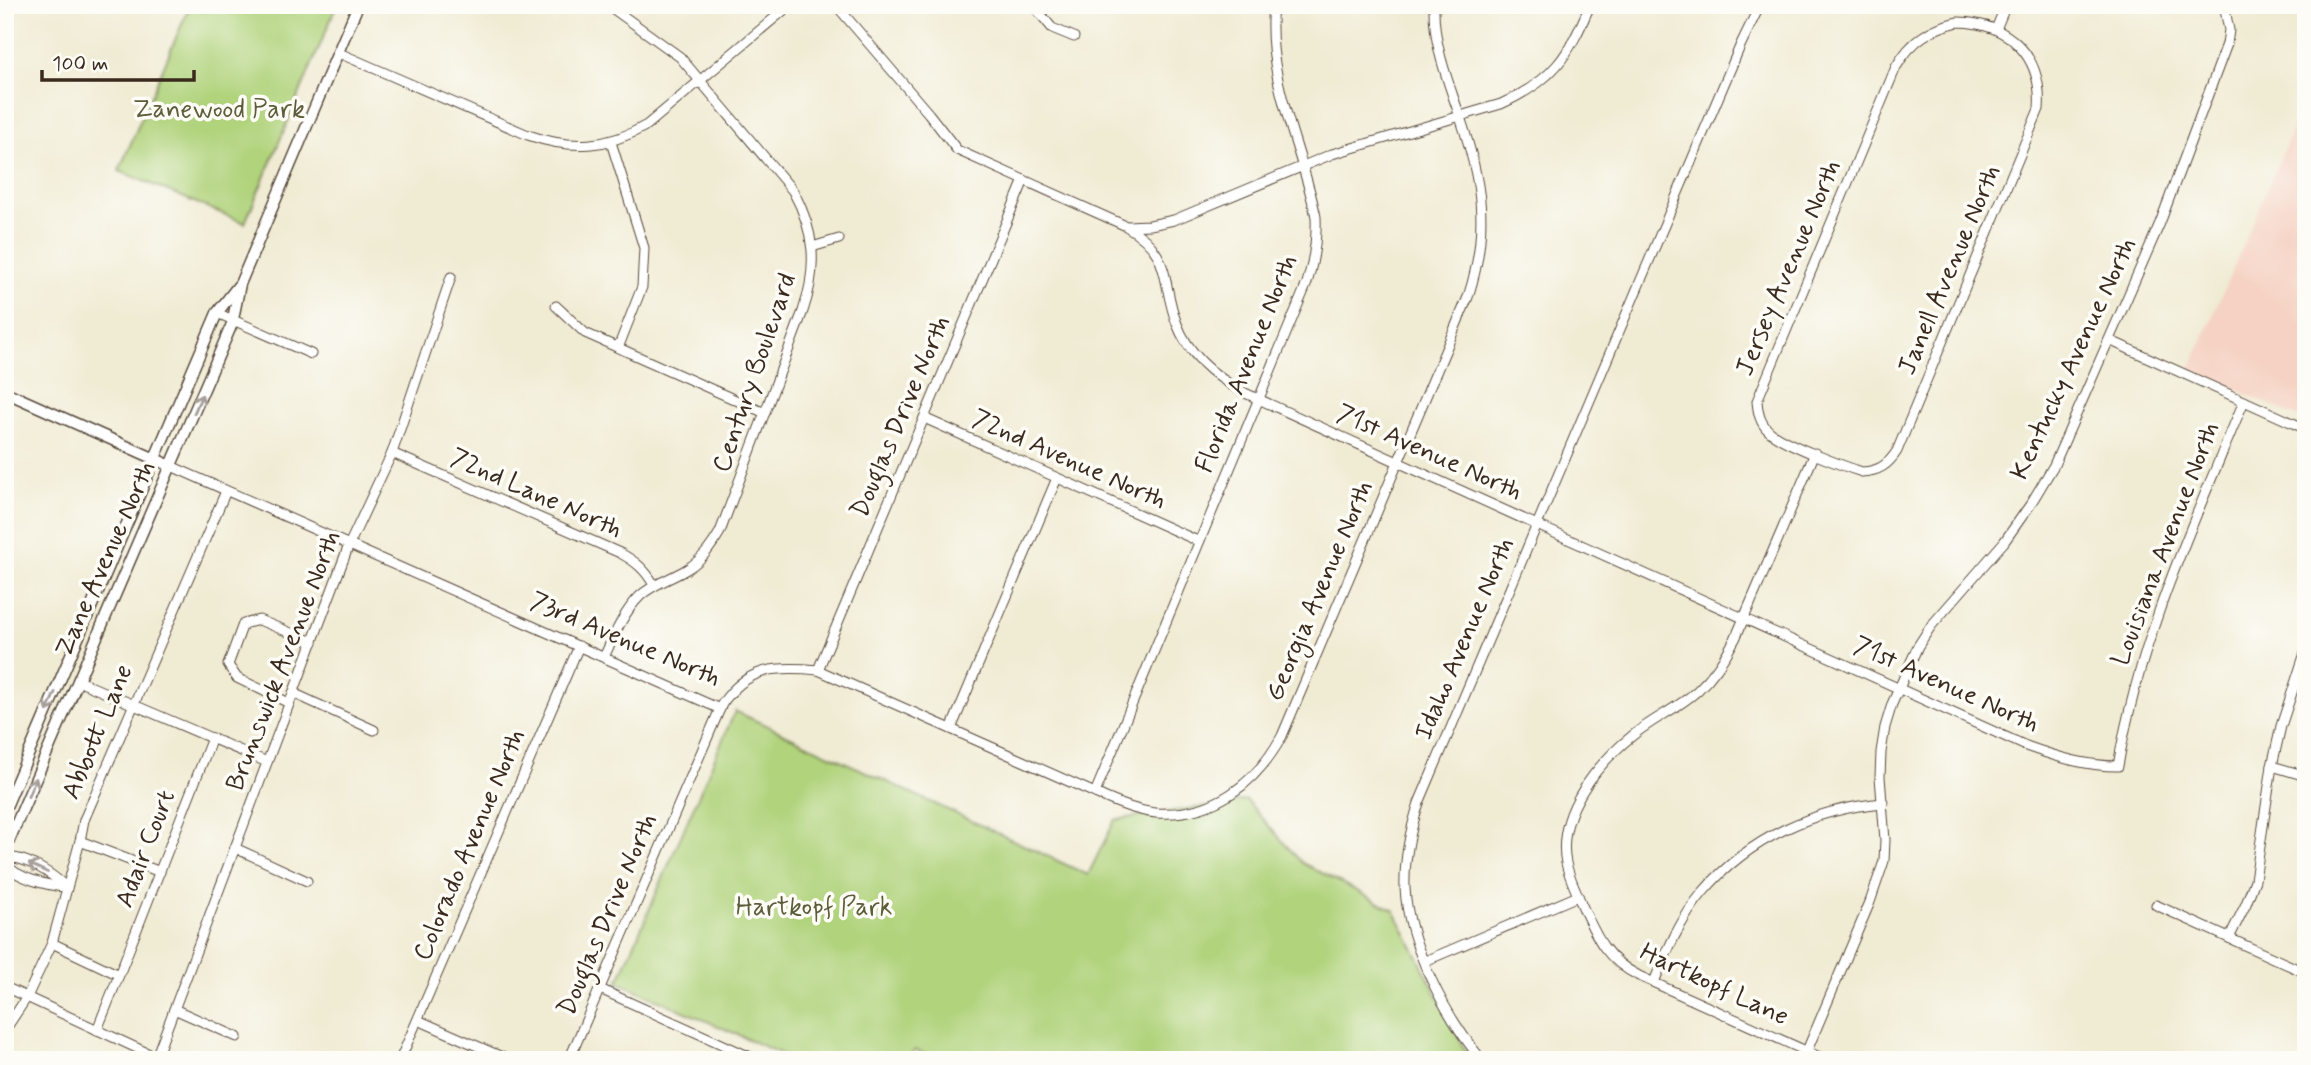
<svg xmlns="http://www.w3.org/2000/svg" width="2311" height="1065" viewBox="0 0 2311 1065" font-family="Mynerve,sans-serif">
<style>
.built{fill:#f5d2c3}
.green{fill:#b0d37c;stroke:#767e4d;stroke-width:2}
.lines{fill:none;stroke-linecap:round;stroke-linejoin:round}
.minor-casing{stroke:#564739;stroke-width:11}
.tertiary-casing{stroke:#564739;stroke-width:13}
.minor{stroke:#fff;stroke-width:9}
.tertiary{stroke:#fff;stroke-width:10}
.oneway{stroke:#a79f9a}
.labels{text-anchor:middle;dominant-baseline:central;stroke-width:7;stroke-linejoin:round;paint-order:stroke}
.park-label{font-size:26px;fill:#5e5d3a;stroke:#fdfcf7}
.street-label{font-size:26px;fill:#3b2a1e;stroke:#fdfcf7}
</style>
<rect width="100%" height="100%" fill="#fdfcf7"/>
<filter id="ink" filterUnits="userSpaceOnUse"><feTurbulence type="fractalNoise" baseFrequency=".0143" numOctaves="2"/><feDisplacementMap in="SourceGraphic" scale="14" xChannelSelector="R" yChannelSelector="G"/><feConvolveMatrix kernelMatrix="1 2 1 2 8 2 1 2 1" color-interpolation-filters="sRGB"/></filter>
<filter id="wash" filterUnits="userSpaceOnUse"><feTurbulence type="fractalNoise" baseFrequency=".00686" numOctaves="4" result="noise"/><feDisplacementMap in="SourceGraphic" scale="28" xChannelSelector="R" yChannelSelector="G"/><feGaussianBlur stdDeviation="1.57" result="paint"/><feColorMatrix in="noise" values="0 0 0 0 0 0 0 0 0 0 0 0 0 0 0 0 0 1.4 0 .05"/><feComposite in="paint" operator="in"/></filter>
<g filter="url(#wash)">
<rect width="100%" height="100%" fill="#f0ebd3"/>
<path class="built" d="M2306,98V421L2190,369Z"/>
<g class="green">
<path d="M190,5H337L245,223L119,171Z"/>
<path d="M735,711L1088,875L1115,820L1246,800L1302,863L1394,910L1470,1060H939L915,1050L910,1060H795L618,982Z"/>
</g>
</g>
<g filter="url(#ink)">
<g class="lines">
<defs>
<g id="minor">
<path d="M836,5L929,114L957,150L1126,226C1174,254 1160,280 1177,324C1189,356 1215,377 1245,393L2026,746C2057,757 2085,766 2118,766C2140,635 2194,522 2244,401"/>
<path d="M1033,5L1052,28L1074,37"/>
<path d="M1958,22C2010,23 2043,57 2039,109L1897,451C1888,465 1879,471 1862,472C1843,466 1782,443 1769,431C1760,423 1758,413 1757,401L1896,67C1911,41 1930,28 1958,22Z"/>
<path d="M1996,29L2006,5"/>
<path d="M339,53L528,135C571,150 608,148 647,125L790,5"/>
<path d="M611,142L644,248L642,287L618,348"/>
<path d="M1127,226L1150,225L1174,220L1332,154L1501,104C1554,80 1568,57 1590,5"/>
<path d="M812,247L839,239"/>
<path d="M556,306L585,333L765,413"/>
<path d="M217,313L311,354"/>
<path d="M2109,340L2306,429"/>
<path d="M924,418L1198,541"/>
<path d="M392,453L620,553C635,561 645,569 654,585"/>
<path d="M1815,453L1735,639C1725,658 1714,675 1698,690C1679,708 1652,719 1632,736C1597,764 1556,814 1566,863C1569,877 1576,890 1581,903C1596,936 1605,959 1639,976L1826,1060"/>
<path d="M171,466L720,709"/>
<path d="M604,657C614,636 623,613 640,596C654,583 671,579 687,569C702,560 711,547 720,532L803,311C818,267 815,231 793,191L680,57L608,5"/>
<path d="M818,670L1024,180"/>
<path d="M78,681L267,762"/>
<path d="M293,693L374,730"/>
<path d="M289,703L237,678L228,665L243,624L259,620L313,642"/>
<path d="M951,729L1057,478"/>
<path d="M2272,766L2306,776"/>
<path d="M1095,793L1307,283C1314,260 1317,241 1316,217C1302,147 1265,79 1273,5"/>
<path d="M80,841L160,872"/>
<path d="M235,848L307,881"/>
<path d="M5,857C27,857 51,873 66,887"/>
<path d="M5,863C15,878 49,886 66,887"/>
<path d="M2156,905L2306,973"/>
<path d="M2229,938L2246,904L2255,880L2272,766L2281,726L2306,650"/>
<path d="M52,943L119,975L97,1030"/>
<path d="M1425,961L1578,896"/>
<path d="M119,975L212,738"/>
<path d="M1654,982C1667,951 1681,918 1703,892C1749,838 1814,809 1883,803"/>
<path d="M5,987L156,1057"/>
<path d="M600,989L757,1060"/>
<path d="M174,1009L237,1037"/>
<path d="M418,1020L509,1060"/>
<path d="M5,1030L27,997L52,943L80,841L84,820L226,491"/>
<path d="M155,1060L349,545L392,453L451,277"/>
<path d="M400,1060L579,646"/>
<path d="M569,1060L722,704C747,667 776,666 818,670L1095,793C1114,802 1135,811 1156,813C1213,817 1256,784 1282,736L1468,297C1490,229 1482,181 1459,114C1447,78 1433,44 1434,5"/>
<path d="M1482,1060C1446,1018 1408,944 1405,888C1404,858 1410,831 1419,803L1741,44L1760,5"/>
<path d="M1803,1060L1870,902L1884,861L1885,840L1880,777L1881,752L1885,727L1892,704L1918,646L1931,626L2004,542L2030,505L2054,465L2160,223L2227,44L2229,30L2224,5"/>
</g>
<g id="tertiary">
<path d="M5,392L171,466"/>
<path d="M5,809L217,313L238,286"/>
<path d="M5,850L232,324L240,284L358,5"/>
</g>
</defs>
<use href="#minor" class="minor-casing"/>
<use href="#tertiary" class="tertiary-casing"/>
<use href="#minor" class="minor"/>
<use href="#tertiary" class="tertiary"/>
</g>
<defs><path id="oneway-shaft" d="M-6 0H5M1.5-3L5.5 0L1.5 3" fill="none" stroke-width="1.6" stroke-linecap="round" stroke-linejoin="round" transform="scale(1.75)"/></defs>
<g class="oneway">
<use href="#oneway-shaft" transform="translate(198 404) rotate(-67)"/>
<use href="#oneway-shaft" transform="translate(51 702) rotate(113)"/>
<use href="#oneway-shaft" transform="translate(32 787) rotate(-67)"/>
<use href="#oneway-shaft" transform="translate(38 868) rotate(-154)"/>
</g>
</g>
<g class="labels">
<g class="park-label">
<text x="219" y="110">Zanewood Park</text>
<text x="814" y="908">Hartkopf Park</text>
</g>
<g class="street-label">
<text transform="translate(1789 268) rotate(-67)">Jersey Avenue North</text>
<text transform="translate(1950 270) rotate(-67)">Janell Avenue North</text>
<text transform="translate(2074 359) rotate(-65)">Kentucky Avenue North</text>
<text transform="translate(1247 364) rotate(-68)">Florida Avenue North</text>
<text transform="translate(755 373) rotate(-71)">Century Boulevard</text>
<text transform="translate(901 417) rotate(-67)">Douglas Drive North</text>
<text transform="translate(1429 453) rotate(24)">71st Avenue North</text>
<text transform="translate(1069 460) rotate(24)">72nd Avenue North</text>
<text transform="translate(536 494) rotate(24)">72nd Lane North</text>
<text transform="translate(2166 544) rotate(-69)">Louisiana Avenue North</text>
<text transform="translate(106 559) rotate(-66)">Zane Avenue North</text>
<text transform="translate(1320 591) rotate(-67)">Georgia Avenue North</text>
<text transform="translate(1465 639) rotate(-67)">Idaho Avenue North</text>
<text transform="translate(625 640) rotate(23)">73rd Avenue North</text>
<text transform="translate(284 661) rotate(-69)">Brunswick Avenue North</text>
<text transform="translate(1946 685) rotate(24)">71st Avenue North</text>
<text transform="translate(98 732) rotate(-67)">Abbott Lane</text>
<text transform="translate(470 845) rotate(-67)">Colorado Avenue North</text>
<text transform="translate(146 849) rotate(-69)">Adair Court</text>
<text transform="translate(608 915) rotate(-67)">Douglas Drive North</text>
<text transform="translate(1714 985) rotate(25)">Hartkopf Lane</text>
</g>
</g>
<rect width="2311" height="1065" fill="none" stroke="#fdfcf7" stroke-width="28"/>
<path d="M42 70v10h152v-10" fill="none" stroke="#3b2a1e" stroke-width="3.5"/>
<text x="52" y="70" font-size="21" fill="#3b2a1e" stroke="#fdfcf7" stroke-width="5" paint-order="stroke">100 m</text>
</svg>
